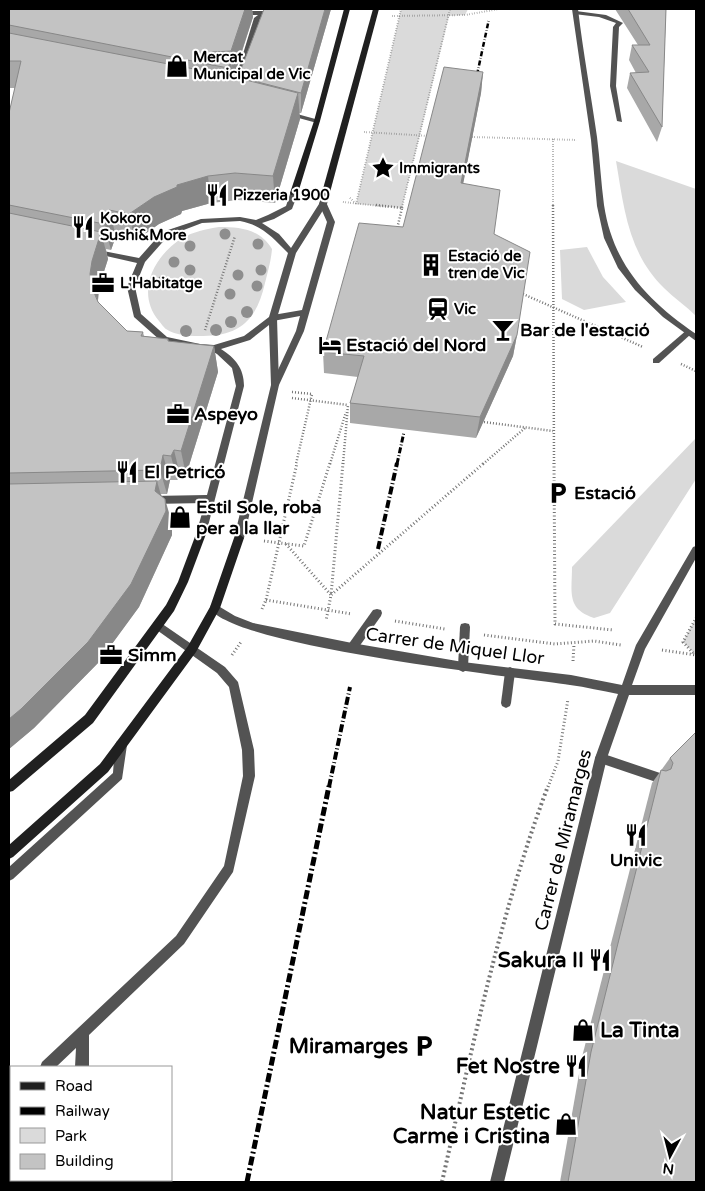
<svg xmlns="http://www.w3.org/2000/svg" width="705" height="1191" viewBox="0 0 705 1191" font-family="'Varela Round',sans-serif">
<style>
.green{fill:#dadada}
.lines{fill:none;stroke-linecap:round;stroke-linejoin:round}
.path-far3{stroke:#757575;stroke-width:2;stroke-dasharray:0.5 2;stroke-linecap:butt}
.path-far2{stroke:#757575;stroke-width:2.5;stroke-dasharray:1 2;stroke-linecap:butt}
.path-far1{stroke:#757575;stroke-width:3;stroke-dasharray:1 2.5;stroke-linecap:butt}
.path{stroke:#757575;stroke-width:4;stroke-dasharray:2 3;stroke-linecap:butt}
.lane{fill:#535353;fill-rule:evenodd}
.street{fill:#535353;fill-rule:evenodd}
.secondary{fill:#202020;fill-rule:evenodd}
.rail-far3{stroke:#000;stroke-width:2.5;stroke-dasharray:5 2 0.5 2;stroke-linecap:butt}
.rail-far2{stroke:#000;stroke-width:3;stroke-dasharray:6 2 1 2;stroke-linecap:butt}
.rail-far1{stroke:#000;stroke-width:4;stroke-dasharray:8 2.5 1 2.5;stroke-linecap:butt}
.rail{stroke:#000;stroke-width:5;stroke-dasharray:9 3 2 3;stroke-linecap:butt}
.tree{fill:#8e8e8e}
.wall{fill:#a8a8a8}
.shaded-wall{fill:#888}
.building{fill:#c3c3c3;stroke:#888}
.labels{text-anchor:middle;dominant-baseline:central;stroke-width:4;stroke-linejoin:round;paint-order:stroke}
.far-poi-label{font-size:15px;font-weight:bold;fill:#000;stroke:#fff;text-anchor:start}
.poi-label{font-size:18px;font-weight:bold;fill:#000;stroke:#fff;text-anchor:start}
.street-label{font-size:18px;fill:#000;stroke:#fff}
.near-poi-label{font-size:21px;font-weight:bold;fill:#000;stroke:#fff;text-anchor:end}
</style>
<rect width="100%" height="100%" fill="#fff"/>
<g class="green">
<path d="M401,9H468L465,15L449,16L402,208L356,204Z"/>
<path d="M616,161L696,189V316C686,306 674,298 664,288C628,253 624,208 616,161Z"/>
<path d="M219,227C240,227 260,229 272,249C271,261 268,271 265,283C257,318 242,336 203,336C193,336 175,336 166,329C164,328 161,323 159,321C135,292 154,256 182,238C193,232 206,229 219,227Z"/>
<path d="M587,247L603,277L626,302L584,310L562,299L560,250Z"/>
<path d="M696,438V479L610,613L594,618C566,609 572,592 572,567Z"/>
<path d="M696,618V655L683,642Z"/>
</g>
<g class="lines">
<g class="path-far3">
<path d="M392,16L465,15L499,9"/>
<path d="M364,132L430,136"/>
<path d="M472,137L577,140"/>
<path d="M553,139V207"/>
<path d="M350,198L355,203"/>
<path d="M343,202L388,207"/>
<path d="M356,204L401,9"/>
<path d="M402,207L450,9"/>
</g>
<g class="path-far2">
<path d="M376,205L402,208L397,229"/>
<path d="M553,205L554,464"/>
<path d="M402,208L403,205"/>
<path d="M523,294L643,347"/>
<path d="M205,330L235,236"/>
<path d="M681,364L696,371"/>
<path d="M292,392L312,394L296,464"/>
<path d="M292,398L348,405"/>
<path d="M484,422L553,431"/>
<path d="M330,464L346,412"/>
<path d="M343,464L348,405"/>
<path d="M483,464L525,428"/>
</g>
<g class="path-far1">
<path d="M343,463L331,595L484,463"/>
<path d="M554,463L555,624L613,630"/>
<path d="M263,527L282,528"/>
<path d="M264,541L304,546L330,463"/>
<path d="M286,544L331,595L326,621"/>
<path d="M266,600L352,614"/>
<path d="M262,609L266,600L297,463"/>
<path d="M395,621L445,629"/>
<path d="M484,635L555,644L594,641L621,645"/>
<path d="M662,650L696,655"/>
<path d="M693,653L683,642L696,618"/>
<path d="M232,655L241,642"/>
<path d="M573,661L574,644"/>
<path d="M548,787L558,761L568,699"/>
</g>
<path class="path" d="M442,1182C472,1048 500,914 548,786"/>
<g class="lane">
<path d="M265,11L268,13L260,19L241,80L236,81L235,80L254,18L258,15H240L237,13L240,11Z"/>
<path d="M576,11L606,15L623,23L619,27L616,86L622,122L617,121L610,86L613,27L616,23L599,17L574,14V12Z"/>
<path d="M320,202H326L335,222L304,331L279,385L275,388L271,385L296,331L300,316L273,321L269,318L273,315L302,310L327,222L319,204Z"/>
<path d="M688,329L692,332L691,334L659,363H653V359Z"/>
<path d="M377,609L381,610L382,613L381,616L356,651L352,653L348,651L347,648L348,645L373,610Z"/>
<path d="M158,621L225,667L238,682L254,750L255,776L233,872L184,944L89,1035V1067H75L76,1048L56,1067H40L42,1062L176,936L224,866L243,776L242,750L229,687L217,673L154,628L153,625L154,622Z"/>
<path d="M465,623L469,624L470,627L468,667L467,670L463,672L459,670L458,667L460,627L461,624Z"/>
<path d="M510,667L514,669L515,672L511,703L510,706L506,708L502,706L501,703L505,672L506,669Z"/>
<path d="M121,740L125,741L127,745L122,779L13,879L9,881V867L113,773L115,745L117,741Z"/>
<path d="M601,753L660,773L662,777L660,781L656,782L597,762L595,758L597,754Z"/>
<path d="M11,1094V1109L9,1110V1095Z"/>
<rect x="73" y="1180" width="14" height="2"/>
</g>
<g class="street">
<path d="M572,9H578C583,52 591,94 597,137C600,160 601,183 604,205C613,265 648,301 696,334V341L663,317L635,290L618,268L604,238L597,206L591,140Z"/>
<path d="M286,111L319,120L320,121L317,123L284,114L283,113Z"/>
<path d="M291,191L298,193L292,209L274,219L262,223L279,234L291,248L319,204L322,194L329,196L327,204L296,253L277,318L279,385L244,538L239,542L234,538L271,385L269,325L250,340L221,349C235,358 244,368 244,386L206,534L201,538L196,534L205,503L152,504L147,500L152,496L207,495L236,386L232,368L217,354L212,351L200,350L161,341L134,317L127,287L137,263L93,253L89,251L93,249L139,258L162,232L201,219L240,217L256,220L268,215L286,206ZM240,221C262,225 273,238 288,253L269,317L244,336L214,345L200,344L167,337L141,314L135,287L145,262L168,236L202,223Z"/>
<path d="M696,546V558L645,649L632,685H696V695H629L607,758L504,1182H490L595,758L618,694C602,691 586,687 570,685C516,677 231,646 210,608L211,605L215,604L235,616L253,623L352,643L463,662L571,675L622,685L636,645L693,547Z"/>
</g>
<g class="secondary">
<path d="M344,9H350L320,121L298,193L291,195L290,193L314,121Z"/>
<path d="M373,9H379L329,196L322,198L321,196Z"/>
<path d="M201,530L206,534L188,582L174,611L93,723L13,791L9,792V780L85,715L166,605L178,582L196,534Z"/>
<path d="M239,534L244,538L220,608L196,652L108,772L13,857L9,859V845L100,764L188,646L210,607L234,538Z"/>
</g>
<path class="rail-far3" d="M475,84L489,19"/>
<path class="rail-far2" d="M397,464L404,432"/>
<g class="rail-far1">
<path d="M378,549L397,463"/>
<path d="M329,787L350,687"/>
</g>
<path class="rail" d="M247,1182L329,786"/>
</g>
<g class="tree">
<circle cx="225" cy="234" r="5.5"/>
<circle cx="258" cy="244" r="5.5"/>
<circle cx="190" cy="246" r="5.5"/>
<circle cx="174" cy="262" r="5.5"/>
<circle cx="190" cy="270" r="5.5"/>
<circle cx="261" cy="270" r="5.5"/>
<circle cx="238" cy="275" r="5.5"/>
<circle cx="163" cy="281" r="5.5"/>
<circle cx="257" cy="286" r="5.5"/>
<circle cx="230" cy="294" r="5.5"/>
<circle cx="247" cy="312" r="6"/>
<circle cx="231" cy="322" r="6"/>
<circle cx="216" cy="330" r="6"/>
<circle cx="186" cy="331" r="6"/>
</g>
<g class="wall">
<path d="M9,9H252L253,17L234,77L239,78L238,77L331,9L301,113H299L300,119L275,203L238,200L211,203L182,211L181,214L159,224L135,241L116,236L111,250L106,249L108,259L99,287L98,300V302L127,331L143,332L144,336L168,339L169,342L214,346L218,372L186,475H180L177,480H170L167,494H161L172,523V535L139,607L98,663L34,728L9,749V113L15,88H9Z"/>
<path d="M615,9H666L662,127L657,142L627,88L630,73H636L629,60L632,45H638Z"/>
<path d="M483,72L481,93L463,183L494,234L517,335L513,356L476,438L350,423V403L358,377L324,373L323,352L403,227Z"/>
<path d="M696,732V1182H560L582,1057L652,783L670,758Z"/>
</g>
<g class="shaded-wall">
<path d="M245,9H252L253,17L233,78L231,51Z"/>
<path d="M325,9H331L301,113V93Z"/>
<path d="M212,52L214,66L206,64L205,55Z"/>
<path d="M231,60L234,86L231,95L228,68Z"/>
<path d="M483,72L481,93L459,205L461,183Z"/>
<path d="M298,93L300,119L275,203L273,176Z"/>
<path d="M208,176L211,203L182,211L181,214L159,224L135,241L129,214L154,197L177,185Z"/>
<path d="M109,210L116,236L111,250L104,224Z"/>
<path d="M101,232L108,259L99,287L98,300L93,290L90,274L92,261Z"/>
<path d="M517,335L513,356L476,438L480,417Z"/>
<path d="M214,346L218,372L186,475L181,451Z"/>
<path d="M174,450L180,475L177,480L171,456Z"/>
<path d="M163,455L170,480L167,494L160,470Z"/>
<path d="M157,481L164,506L155,491Z"/>
<path d="M165,499L172,523V535L139,607L98,663L34,728L9,749V719Z"/>
</g>
<g class="building">
<path d="M9,9H245L231,51L212,52L205,55L206,57L214,60H231L228,68L9,25Z"/>
<path d="M264,9H325L301,93L238,77Z"/>
<path d="M628,9H666L662,127L630,73L649,72L632,45H650Z"/>
<path d="M9,33L230,76L298,93L273,176L235,173L208,176L177,185V187L154,197L129,214L109,210L104,224L9,205V113L21,61H9Z"/>
<path d="M444,67L483,72L461,183L500,190L494,234L530,252L517,335L480,417L350,403L364,356L323,352L359,223L403,227Z"/>
<path d="M9,213L101,232L92,261L90,274L93,290L98,302L127,331L143,332L141,336L168,339V341L214,346L181,451L174,450L171,456L163,455L160,470L9,473Z"/>
<path d="M157,481L155,491L165,499L166,511L131,584L88,642L21,709L9,719V484Z"/>
<path d="M696,732V1182H568L591,1052L661,770L666,771L671,769L673,763L670,758Z"/>
</g>
<defs>
<symbol id="shop-bare" viewBox="-9 -9 18 18"><path d="M-5-2.5h2.3a2.7 3.5 0 0 1 5.4 0H5L5.5 6h-11ZM-1.5-2.5h3a1.5 2.3 0 0 0-3 0Z" fill="#000" stroke="#fff" stroke-width="2.5" paint-order="stroke"/></symbol>
<symbol id="sight-bare" viewBox="-9 -9 18 18"><path d="M0-6L1.8-2.2L6-1.7L2.9 1.2L3.7 5.4L0 3.3L-3.7 5.4L-2.9 1.2L-6-1.7L-1.8-2.2Z" fill="#000" stroke="#fff" stroke-width="2.5" paint-order="stroke"/></symbol>
<symbol id="restaurant-bare" viewBox="-9 -9 18 18"><path d="M-5-6h1v4h1v-4h1v4h1v-4h1v5L-1.5 .5V6h-2V.5L-5-1ZM5-6V6H3V1.5H1.5Q1.5-4 5-6Z" fill="#000" stroke="#fff" stroke-width="2.5" paint-order="stroke"/></symbol>
<symbol id="building-bare" viewBox="-9 -9 18 18"><path d="M-4-6H4V6H1V3H-1V6H-4ZM-2.5-4.3h1.7v1.8h-1.7ZM.8-4.3h1.7v1.8H.8ZM-2.5-1h1.7V.8h-1.7ZM.8-1h1.7V.8H.8Z" fill="#000" stroke="#fff" stroke-width="2.5" paint-order="stroke"/></symbol>
<symbol id="office-bare" viewBox="-9 -9 18 18"><path d="M-6-3h4V-5.5h4V-3h4V5H-6ZM-1-4.5V-3h2v-1.5ZM-6 0V1H6V0Z" fill="#000" stroke="#fff" stroke-width="2.5" paint-order="stroke"/></symbol>
<symbol id="station-bare" viewBox="-9 -9 18 18"><path d="M-3-6H3Q5-6 5-4V2Q5 4 3 4L4.5 6H3L1.5 4h-3L-3 6H-4.5L-3 4Q-5 4-5 2V-4Q-5-6-3-6ZM-3.5-4v3h7v-3ZM-3.5 1v1.5H-2V1ZM2 1v1.5H3.5V1Z" fill="#000" stroke="#fff" stroke-width="2.5" paint-order="stroke"/></symbol>
<symbol id="bar-bare" viewBox="-9 -9 18 18"><path d="M-6-5H6L.8 .8V4.5H3.5V6h-7V4.5H-.8V.8Z" fill="#000" stroke="#fff" stroke-width="2.5" paint-order="stroke"/></symbol>
<symbol id="hotel-bare" viewBox="-9 -9 18 18"><path d="M-6-4.5h1.5V1H6V5H4.5V3h-9V5H-6ZM-4 0a1.8 1.8 0 1 1 3.6 0ZM.5 0V-2.5h3Q6-2.5 6 0Z" fill="#000" stroke="#fff" stroke-width="2.5" paint-order="stroke"/></symbol>
<symbol id="parking-bare" viewBox="-9 -9 18 18"><path d="M-3.5-5.5H1a3.5 3.5 0 0 1 0 7H-1V5.5H-3.5ZM-1-3.4V-.6H.8a1.4 1.4 0 0 0 0-2.8Z" fill="#000" stroke="#fff" stroke-width="2.5" paint-order="stroke"/></symbol>
</defs>
<g fill-rule="evenodd">
<use href="#shop-bare" x="161" y="50" width="32" height="32"/>
<use href="#sight-bare" x="367" y="152" width="32" height="32"/>
<use href="#restaurant-bare" x="201" y="179" width="32" height="32"/>
<use href="#restaurant-bare" x="67" y="211" width="32" height="32"/>
<use href="#building-bare" x="415" y="249" width="32" height="32"/>
<use href="#office-bare" x="87" y="267" width="32" height="32"/>
<use href="#station-bare" x="422" y="293" width="32" height="32"/>
<use href="#bar-bare" x="487" y="314" width="32" height="32"/>
<use href="#hotel-bare" x="314" y="329" width="32" height="32"/>
<use href="#office-bare" x="162" y="398" width="32" height="32"/>
<use href="#restaurant-bare" x="111" y="456" width="32" height="32"/>
<use href="#parking-bare" x="542" y="477" width="32" height="32"/>
<use href="#shop-bare" x="164" y="501" width="32" height="32"/>
<use href="#office-bare" x="95" y="639" width="32" height="32"/>
<use href="#restaurant-bare" x="620" y="819" width="32" height="32"/>
<use href="#restaurant-bare" x="584" y="944" width="32" height="32"/>
<use href="#shop-bare" x="567" y="1014" width="32" height="32"/>
<use href="#parking-bare" x="408" y="1030" width="32" height="32"/>
<use href="#restaurant-bare" x="560" y="1050" width="32" height="32"/>
<use href="#shop-bare" x="550" y="1108" width="32" height="32"/>
</g>
<g class="labels">
<g class="far-poi-label">
<text x="193" y="57">Mercat<tspan x="193" dy="17">Municipal de Vic</tspan></text>
<text x="399" y="168">Immigrants</text>
<text x="233" y="195">Pizzeria 1900</text>
<text x="100" y="218">Kokoro<tspan x="100" dy="17">Sushi&amp;More</tspan></text>
<text x="448" y="256">Estació de<tspan x="448" dy="17">tren de Vic</tspan></text>
<text x="120" y="283">L'Habitatge</text>
<text x="454" y="309">Vic</text>
</g>
<g class="poi-label">
<text x="520" y="330">Bar de l'estació</text>
<text x="346" y="345">Estació del Nord</text>
<text x="194" y="414">Aspeyo</text>
<text x="144" y="472">El Petricó</text>
<text x="574" y="493">Estació</text>
<text x="196" y="507">Estil Sole, roba<tspan x="196" dy="21">per a la llar</tspan></text>
<text x="128" y="655">Simm</text>
<text x="636" y="860" text-anchor="middle">Univic</text>
</g>
<g class="street-label">
<text transform="translate(455 646) rotate(8)">Carrer de Miquel Llor</text>
<text transform="translate(563 840) rotate(-76)">Carrer de Miramarges</text>
</g>
<g class="near-poi-label">
<text x="584" y="960">Sakura II</text>
<text x="600" y="1030" text-anchor="start">La Tinta</text>
<text x="408" y="1046">Miramarges</text>
<text x="560" y="1066">Fet Nostre</text>
<text x="550" y="1112">Natur Estetic<tspan x="550" dy="24">Carme i Cristina</tspan></text>
</g>
</g>
<rect width="705" height="1191" fill="none" stroke="#000000" stroke-width="20"/>
<rect x="10" y="1066" width="162" height="115" fill="#ffffff" stroke="#999999"/>
<rect x="20" y="1082" width="25" height="8" fill="#202020" stroke="#999999"/>
<text x="55" y="1091" font-size="15" fill="#000000">Road</text>
<rect x="20" y="1107" width="25" height="8" fill="#000000" stroke="#999999"/>
<text x="55" y="1116" font-size="15" fill="#000000">Railway</text>
<rect x="20" y="1128" width="25" height="15" fill="#dadada" stroke="#999999"/>
<text x="55" y="1141" font-size="15" fill="#000000">Park</text>
<rect x="20" y="1154" width="25" height="15" fill="#c3c3c3" stroke="#999999"/>
<text x="55" y="1166" font-size="15" fill="#000000">Building</text>
<g transform="translate(670 1156) rotate(187)" stroke="#ffffff" stroke-width="4" paint-order="stroke">
<path d="M0-4L9 19L0 12L-9 19Z" fill="#000000"/>
<text y="-8" font-size="14" font-weight="bold" text-anchor="middle" fill="#000000">N</text>
</g>
</svg>
